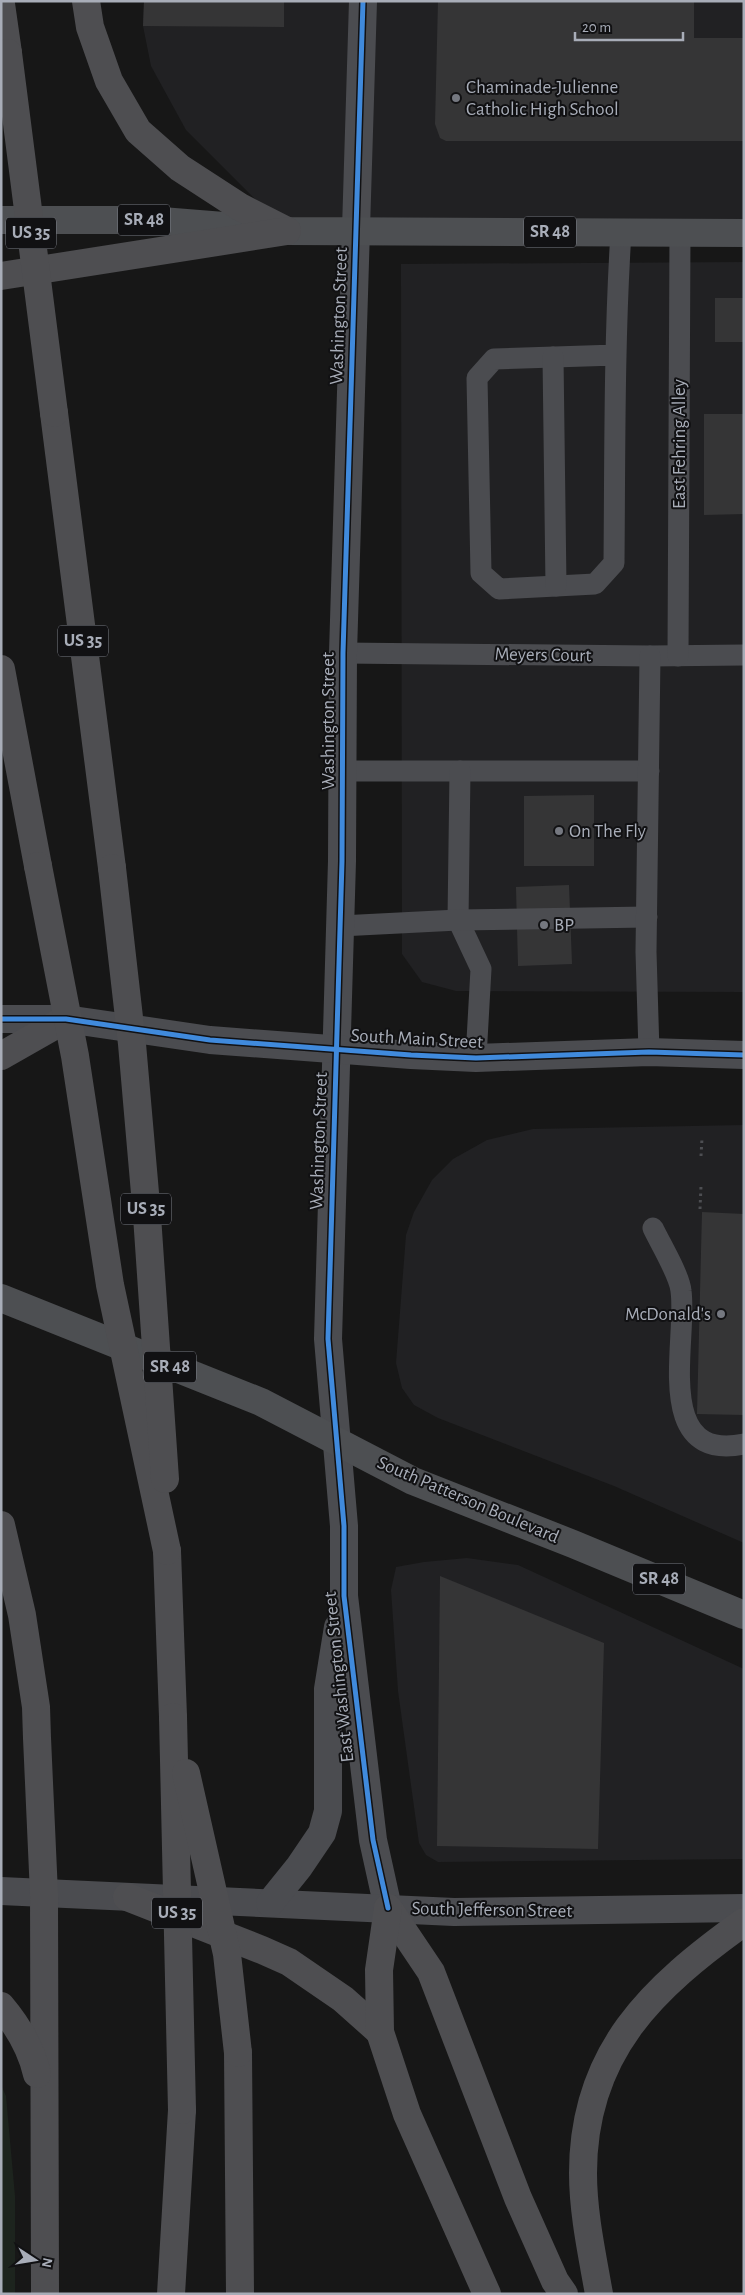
<svg xmlns="http://www.w3.org/2000/svg" width="745" height="2295" viewBox="0 0 745 2295" font-family="'Alegreya Sans',sans-serif">
<style>
.built{fill:#212123}
.green{fill:#1d241e}
.building{fill:#353536}
.lines{fill:none;stroke-linecap:round;stroke-linejoin:round}
.path{stroke:#4d4e52;stroke-width:3;stroke-dasharray:2.5 4;stroke-linecap:butt}
.service{stroke:#4b4c50;stroke-width:21}
.tertiary{stroke:#4b4c50;stroke-width:28}
.primary{stroke:#4d4f52;stroke-width:28}
.motorway{stroke:#4e4e51;stroke-width:28}
.motorway-bridge{stroke:#4e4e51;stroke-width:28}
.cycleway-casing{stroke:#111113;stroke-width:8}
.cycleway{stroke:#408adc;stroke-width:5}
.poi-dot{fill:#757880;stroke:#111113;stroke-width:2}
.labels{text-anchor:middle;dominant-baseline:central;stroke-width:4;stroke-linejoin:round;paint-order:stroke}
.shield{fill:#111113;stroke:#7b7e86;stroke-width:1}
.shield-label{font-size:18px;font-weight:bold;fill:#a8adb8}
.poi-label{font-size:19px;fill:#a8adb8;stroke:#111113;text-anchor:start}
.street-label{font-size:19px;fill:#a8adb8;stroke:#111113}
</style>
<rect width="100%" height="100%" fill="#171717"/>
<g class="built">
<path d="M144,1H744V233L287,231L186,130L151,66L143,26Z"/>
<path d="M744,262V992L456,991L422,982L402,954L401,264Z"/>
<path d="M744,1125V1543L614,1486L438,1418L414,1405L402,1388L396,1363L406,1235L414,1212L432,1180L453,1159L487,1140L533,1129Z"/>
<path d="M467,1558L518,1565L744,1669V1859L438,1862L426,1855L419,1843L398,1691L391,1590L396,1567L424,1562Z"/>
</g>
<path class="green" d="M1,2085L6,2096L15,2196V2294H1Z"/>
<g class="building">
<path d="M144,1H284V27L143,26Z"/>
<path d="M438,1H694V38H744V141H446L440,138L435,124Z"/>
<rect x="715" y="298" width="29" height="44"/>
<path d="M704,414H744V514L704,515Z"/>
<path d="M594,795V866H524V796Z"/>
<path d="M569,885L572,964L518,966L516,887Z"/>
<path d="M702,1212L744,1214V1415L697,1414Z"/>
<path d="M440,1576L604,1643L598,1849L437,1846Z"/>
</g>
<g class="lines">
<g class="path">
<path d="M701,1156L702,1138"/>
<path d="M700,1209L701,1186"/>
</g>
<g class="service">
<path d="M616,355L494,359L477,378L481,573L499,589L595,584L614,563C615,453 614,342 621,232"/>
<path d="M553,357L556,586"/>
<path d="M343,653L650,656L744,655"/>
<path d="M678,656L680,232"/>
<path d="M343,771H649"/>
<path d="M460,771L458,920L481,969L476,1058"/>
<path d="M340,926L458,920L647,917"/>
<path d="M649,1052L646,952L650,656"/>
<path d="M653,1228C660,1243 680,1276 681,1291C688,1339 651,1463 744,1444"/>
</g>
<g class="tertiary">
<path d="M363,1L343,653L342,861L328,1339L344,1526V1596L373,1840L388,1908"/>
<path d="M1,1019H66L210,1040L411,1055L476,1058L649,1052L744,1055"/>
<path d="M1,1891L454,1912L744,1908"/>
<path d="M270,1903L299,1867L322,1833L328,1811V1689L338,1627"/>
</g>
<g class="primary">
<path d="M1,220H149L287,231L744,233"/>
<path d="M1,1298L261,1402L413,1481L573,1544L744,1615"/>
</g>
<g class="motorway">
<path d="M86,1L90,27L109,81L138,131L180,168L240,207L287,231"/>
<path d="M1,4L8,53"/>
<path d="M1,276L287,231"/>
<path d="M54,413L112,868"/>
<path d="M1,669L38,866"/>
<path d="M1,1056L66,1019"/>
<path d="M1,1525L22,1615L36,1707L37,1738L44,1894L45,2294"/>
<path d="M167,1551L173,1717"/>
<path d="M127,1897L262,1950L289,1962L343,1999L380,2032"/>
<path d="M388,1908L431,1972L518,2198L555,2281L564,2294"/>
<path d="M388,1908L379,1970L380,2032L407,2114L487,2294"/>
<path d="M1,2006C18,2026 31,2048 37,2074"/>
<path d="M238,2053L240,2294"/>
<path d="M171,2294L182,2110"/>
<path d="M599,2294C592,2254 583,2213 583,2173C583,2052 652,1988 744,1922"/>
</g>
<g class="motorway-bridge">
<path d="M8,53L54,413"/>
<path d="M38,866L75,1056L110,1285L167,1551"/>
<path d="M112,868L132,1044L147,1216L165,1479"/>
<path d="M173,1717L182,2110"/>
<path d="M186,1773L227,1954L238,2053"/>
</g>
<defs>
<g id="cycleway">
<path d="M363,1L343,653L342,861L328,1339L344,1526V1596L373,1840L388,1908"/>
<path d="M1,1019H66L210,1040L411,1055L476,1058L649,1052L744,1055"/>
</g>
</defs>
<use href="#cycleway" class="cycleway-casing"/>
<use href="#cycleway" class="cycleway"/>
</g>
<g class="poi-dot">
<circle cx="456" cy="98" r="5"/>
<circle cx="559" cy="831" r="5"/>
<circle cx="544" cy="925" r="5"/>
<circle cx="721" cy="1314" r="5"/>
</g>
<g class="labels">
<g class="shield">
<rect x="118" y="204.5" width="52" height="31" rx="4"/>
<rect x="524" y="216.5" width="52" height="31" rx="4"/>
<rect x="6" y="217.5" width="50" height="31" rx="4"/>
<rect x="58" y="625.5" width="50" height="31" rx="4"/>
<rect x="121" y="1193.5" width="50" height="31" rx="4"/>
<rect x="144" y="1351.5" width="52" height="31" rx="4"/>
<rect x="633" y="1563.5" width="52" height="31" rx="4"/>
<rect x="152" y="1897.5" width="50" height="31" rx="4"/>
</g>
<g class="shield-label">
<text x="144" y="220">SR 48</text>
<text x="550" y="232">SR 48</text>
<text x="31" y="233">US 35</text>
<text x="83" y="641">US 35</text>
<text x="146" y="1209">US 35</text>
<text x="170" y="1367">SR 48</text>
<text x="659" y="1579">SR 48</text>
<text x="177" y="1913">US 35</text>
</g>
<g class="poi-label">
<text x="466" y="87">Chaminade-Julienne<tspan x="466" dy="22">Catholic High School</tspan></text>
<text x="569" y="831">On The Fly</text>
<text x="554" y="925">BP</text>
<text x="711" y="1314" text-anchor="end">McDonald's</text>
</g>
<g class="street-label">
<text transform="translate(339 316) rotate(-88)">Washington Street</text>
<text transform="translate(679 444) rotate(-90)">East Fehring Alley</text>
<text transform="translate(543 655) rotate(1)">Meyers Court</text>
<text transform="translate(328 721) rotate(-90)">Washington Street</text>
<text transform="translate(417 1039) rotate(3)">South Main Street</text>
<text transform="translate(319 1141) rotate(-88)">Washington Street</text>
<text transform="translate(468 1500) rotate(23)">South Patterson Boulevard</text>
<text transform="translate(339 1677) rotate(-96)">East Washington Street</text>
<text transform="translate(492 1910) rotate(1)">South Jefferson Street</text>
</g>
</g>
<rect width="745" height="2295" fill="none" stroke="#a8adb8" stroke-width="5"/>
<g transform="translate(35 2260) rotate(102)" stroke="#111113" stroke-width="4" paint-order="stroke">
<path d="M0-4L9 19L0 12L-9 19Z" fill="#a8adb8"/>
<text y="-8" font-size="14" font-weight="bold" text-anchor="middle" fill="#a8adb8">N</text>
</g>
<path d="M575 32v8h108v-8" fill="none" stroke="#a8adb8" stroke-width="2.5"/>
<text x="582" y="32" font-size="15" fill="#a8adb8" stroke="#111113" stroke-width="4" paint-order="stroke">20 m</text>
</svg>
